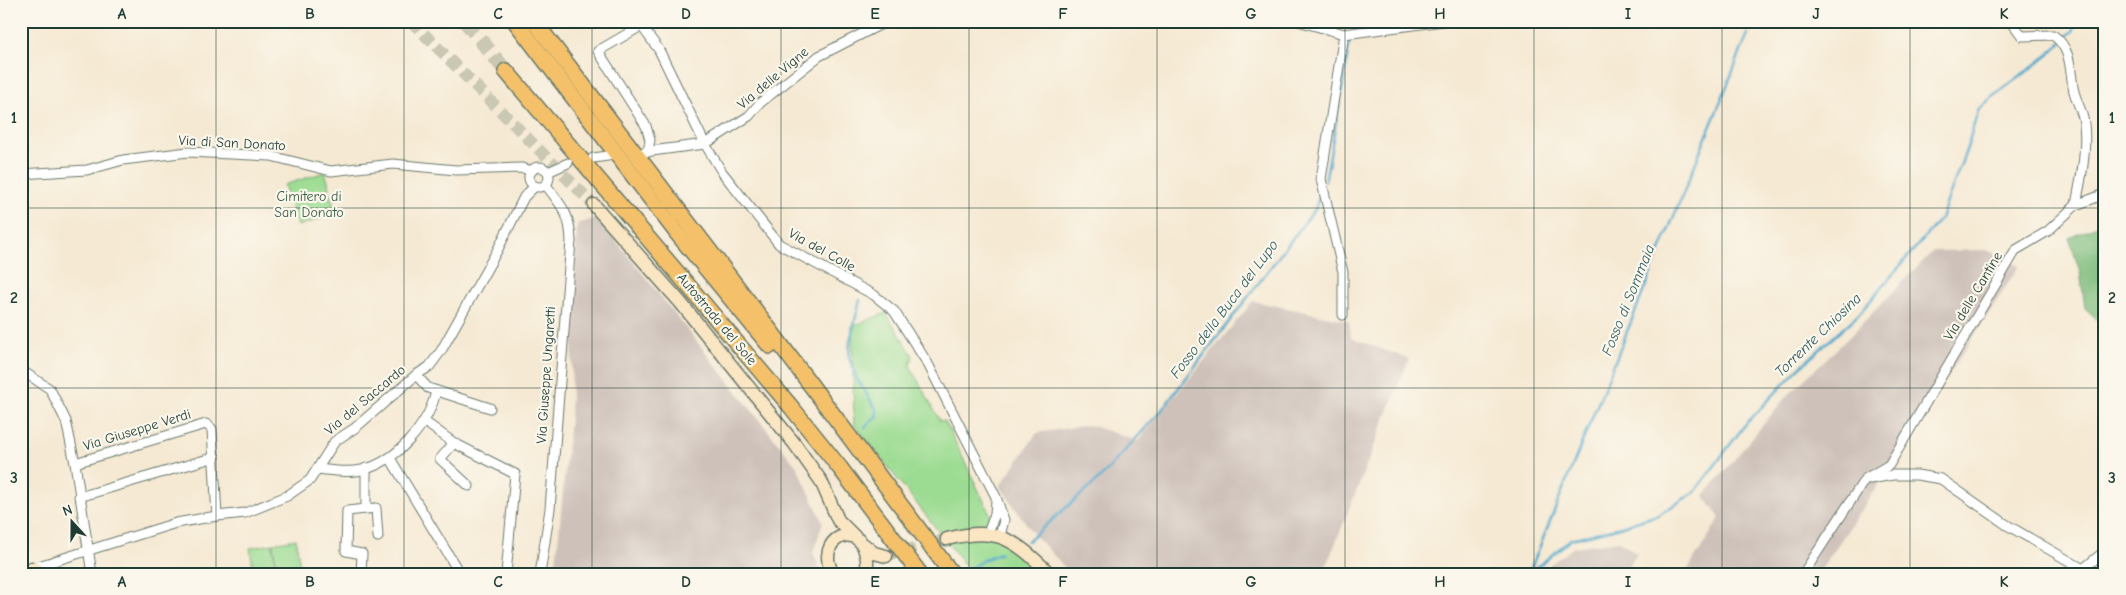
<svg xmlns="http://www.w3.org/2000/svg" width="2126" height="595" viewBox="0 0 2126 595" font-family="'Comic Neue',sans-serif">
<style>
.industrial{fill:#cec1b9}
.green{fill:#9cdc92;stroke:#5e8c63}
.forest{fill:#7dbc7c;stroke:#4e7c58}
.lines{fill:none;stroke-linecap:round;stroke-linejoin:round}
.stream{stroke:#50a8cd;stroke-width:2.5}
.secondary-tunnel{stroke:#cac7b3;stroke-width:12;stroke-dasharray:12 6;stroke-linecap:butt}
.highway-tunnel{stroke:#cac7b3;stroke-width:15;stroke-dasharray:15 8;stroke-linecap:butt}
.street-casing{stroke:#6a796c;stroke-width:11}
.secondary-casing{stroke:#6a796c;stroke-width:15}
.highway-casing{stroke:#6a796c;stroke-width:18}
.street{stroke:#fff;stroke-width:9}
.secondary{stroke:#fbe6c3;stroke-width:12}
.highway{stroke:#f4c16a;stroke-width:15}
.grid{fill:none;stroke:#1f3d34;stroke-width:1;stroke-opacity:0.55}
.labels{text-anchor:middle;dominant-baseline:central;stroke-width:4.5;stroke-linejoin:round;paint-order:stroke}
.street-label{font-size:14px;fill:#1f3d34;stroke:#fbf7ec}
.park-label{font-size:14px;fill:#385d47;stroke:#fbf7ec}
.water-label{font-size:15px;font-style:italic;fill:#2e5d62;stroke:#fbf7ec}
.neatline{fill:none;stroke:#1f3d34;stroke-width:2}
.grid-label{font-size:16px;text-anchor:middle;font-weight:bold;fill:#1f3d34}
</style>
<rect width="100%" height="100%" fill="#fbf7ec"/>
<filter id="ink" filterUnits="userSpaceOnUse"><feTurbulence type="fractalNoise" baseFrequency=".02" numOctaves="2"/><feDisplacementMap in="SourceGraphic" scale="10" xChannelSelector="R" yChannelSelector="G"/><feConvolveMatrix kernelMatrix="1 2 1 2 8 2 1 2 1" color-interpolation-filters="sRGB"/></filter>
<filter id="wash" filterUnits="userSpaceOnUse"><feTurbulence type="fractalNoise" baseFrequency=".0096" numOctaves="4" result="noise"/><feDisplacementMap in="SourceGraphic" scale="20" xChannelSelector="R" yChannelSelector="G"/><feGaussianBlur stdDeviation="1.12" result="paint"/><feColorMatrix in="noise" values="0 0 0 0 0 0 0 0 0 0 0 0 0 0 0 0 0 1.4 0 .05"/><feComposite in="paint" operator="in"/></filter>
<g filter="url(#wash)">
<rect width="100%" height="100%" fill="#f5e9d3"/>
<g class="industrial">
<path d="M598,218L797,467L823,522L813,553L823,574H555L570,419L577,224Z"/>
<path d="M1987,250L2019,266L1874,491L1818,574H1685L1720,518L1704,496L1785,398L1847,339L1933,251Z"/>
<path d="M1253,301L1349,321L1351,338L1409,359L1323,574H1071L1032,532L1000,486L1037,433L1089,425L1138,441Z"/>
<path d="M1619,541L1637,554L1622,574H1537L1574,547Z"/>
</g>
<g class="green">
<path d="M325,172L330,188L323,191L324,194L330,193L336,214L298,226L284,185Z"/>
<path d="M886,313L913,356L910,366L940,421H945L993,520L1038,574H972L854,424L852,326Z"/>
<path d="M296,539L301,574H278L273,543Z"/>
<path d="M272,544L277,574H254L250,548Z"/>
</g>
<path class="forest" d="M2105,222V327L2085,308L2080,272L2069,238Z"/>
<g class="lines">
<g class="stream">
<path d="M1749,29L1750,21"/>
<path d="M1325,182L1346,68L1349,41"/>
<path d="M860,300L850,341L849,357L856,377L877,411L876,417L865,427"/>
<path d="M1028,541L1099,479L1161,411L1315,209L1321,192"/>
<path d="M969,569L985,559L1001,553"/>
<path d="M1529,573L1748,34"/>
<path d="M1529,574L1571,539L1609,530L1658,515L1695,492L1744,426L1797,370L1858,315L1941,218L1967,148L1978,111L1992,97L2047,56L2073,31L2078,21"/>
</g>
</g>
</g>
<g filter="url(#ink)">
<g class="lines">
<g class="secondary-tunnel">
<path d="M411,21L594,205"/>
<path d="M886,556L947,539"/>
</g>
<path class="highway-tunnel" d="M465,21L506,71"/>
<defs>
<g id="street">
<path d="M638,21L659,50L705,144L722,172L779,244L874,295L894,311L928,364L996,497L1004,520L1000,536"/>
<path d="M1298,21L1344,34L1444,21"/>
<path d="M641,26L598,51L646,126L650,140L648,152"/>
<path d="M644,152L705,144L749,116L760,103L819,56L887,21"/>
<path d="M593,158L608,156"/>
<circle cx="539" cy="177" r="10"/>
<path d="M548,172L568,163"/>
<path d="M21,174L87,170L123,160L188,152L271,156L331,171L393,164L456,170L522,168L532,171"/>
<path d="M2076,205L2105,194"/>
<path d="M1343,315V272L1321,179L1344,34"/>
<path d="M21,370L50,389L66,421L75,463L92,574"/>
<path d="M416,375L428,388L490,408"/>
<path d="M425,422L454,443L515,474L506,574"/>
<path d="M454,443L440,459L469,486"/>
<path d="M390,458L460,574"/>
<path d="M75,463L206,424L212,429L217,516"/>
<path d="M319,469C333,471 348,473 362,470C396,462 429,425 436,391"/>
<path d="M1870,479L1893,475H1917L1941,479L2007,525L2083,569L2089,574"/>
<path d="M79,497L215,457"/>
<path d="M366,509L376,508L378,537"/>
<path d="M988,533L995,514L996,500"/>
<path d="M32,568L176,523L217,516L245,513L287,496L310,480L335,441L355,428L416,375L429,367L441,351L498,249L524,197L535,186"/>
<path d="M361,574L362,554L346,551L347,511L366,509V468"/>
<path d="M540,574L550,509L571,241C570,213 562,207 546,185"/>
<path d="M1803,574L1865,479L1889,465L2016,250L2048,231L2076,205C2081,178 2087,152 2084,124C2083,111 2075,100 2073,87C2070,68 2071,48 2053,35L2022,36L2011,21"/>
<path d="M2073,574L2077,570L2083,569L2105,551"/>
</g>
<g id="secondary">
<path d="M594,205L680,302L794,443L821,481L838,520L854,536"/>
<path d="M947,539C998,526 1014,539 1050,574"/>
<path d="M863,544L874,553L886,556"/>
<path d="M24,574L27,570L32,568L38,570L40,574"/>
<path d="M833,574C813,539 859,518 866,555C868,562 868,567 864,574"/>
</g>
<g id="highway">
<path d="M515,21L677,233L770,346"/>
<path d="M534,21L760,317L952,574"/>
<path d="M506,71L792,408L840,468L920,574"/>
</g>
</defs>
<use href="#street" class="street-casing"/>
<use href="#secondary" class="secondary-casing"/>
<use href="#highway" class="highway-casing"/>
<use href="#street" class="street"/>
<use href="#secondary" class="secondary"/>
<use href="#highway" class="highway"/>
</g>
</g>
<path class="grid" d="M216,21V574M404,21V574M592,21V574M781,21V574M969,21V574M1157,21V574M1345,21V574M1534,21V574M1722,21V574M1910,21V574M21,208H2105M21,388H2105"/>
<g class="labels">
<g class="street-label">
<text transform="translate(773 78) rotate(-40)">Via delle Vigne</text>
<text transform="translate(232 143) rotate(3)">Via di San Donato</text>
<text transform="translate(822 250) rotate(29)">Via del Colle</text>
<text transform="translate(1973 296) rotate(-59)">Via delle Cantine</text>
<text transform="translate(717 319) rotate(50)">Autostrada del Sole</text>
<text transform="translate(546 375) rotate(-86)">Via Giuseppe Ungaretti</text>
<text transform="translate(365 400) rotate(-40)">Via del Saccardo</text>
<text transform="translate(137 430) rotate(-17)">Via Giuseppe Verdi</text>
</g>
<g class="park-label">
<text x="309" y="196">Cimitero di<tspan x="309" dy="16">San Donato</tspan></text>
</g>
<g class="water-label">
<text transform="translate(1628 300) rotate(-68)">Fosso di Sommaia</text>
<text transform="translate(1224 309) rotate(-53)">Fosso della Buca del Lupo</text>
<text transform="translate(1818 335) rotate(-44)">Torrente Chiosina</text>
</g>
</g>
<rect width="2126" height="595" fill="none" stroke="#fbf7ec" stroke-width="55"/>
<g transform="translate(72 522) rotate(339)" stroke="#fbf7ec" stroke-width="4" paint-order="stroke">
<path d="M0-4L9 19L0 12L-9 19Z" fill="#1f3d34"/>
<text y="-8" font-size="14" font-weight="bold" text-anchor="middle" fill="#1f3d34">N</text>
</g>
<rect x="28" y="28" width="2070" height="540" class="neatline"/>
<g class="grid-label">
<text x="122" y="19">A</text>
<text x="310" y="19">B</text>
<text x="498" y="19">C</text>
<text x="686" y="19">D</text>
<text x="875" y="19">E</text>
<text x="1063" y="19">F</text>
<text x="1251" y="19">G</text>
<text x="1440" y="19">H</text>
<text x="1628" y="19">I</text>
<text x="1816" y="19">J</text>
<text x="2004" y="19">K</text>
<text x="14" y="123">1</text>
<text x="2112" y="123">1</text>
<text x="14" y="303">2</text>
<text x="2112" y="303">2</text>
<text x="14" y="483">3</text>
<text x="2112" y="483">3</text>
<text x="122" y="587">A</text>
<text x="310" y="587">B</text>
<text x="498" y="587">C</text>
<text x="686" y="587">D</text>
<text x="875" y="587">E</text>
<text x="1063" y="587">F</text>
<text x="1251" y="587">G</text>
<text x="1440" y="587">H</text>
<text x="1628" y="587">I</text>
<text x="1816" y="587">J</text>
<text x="2004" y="587">K</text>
</g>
</svg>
